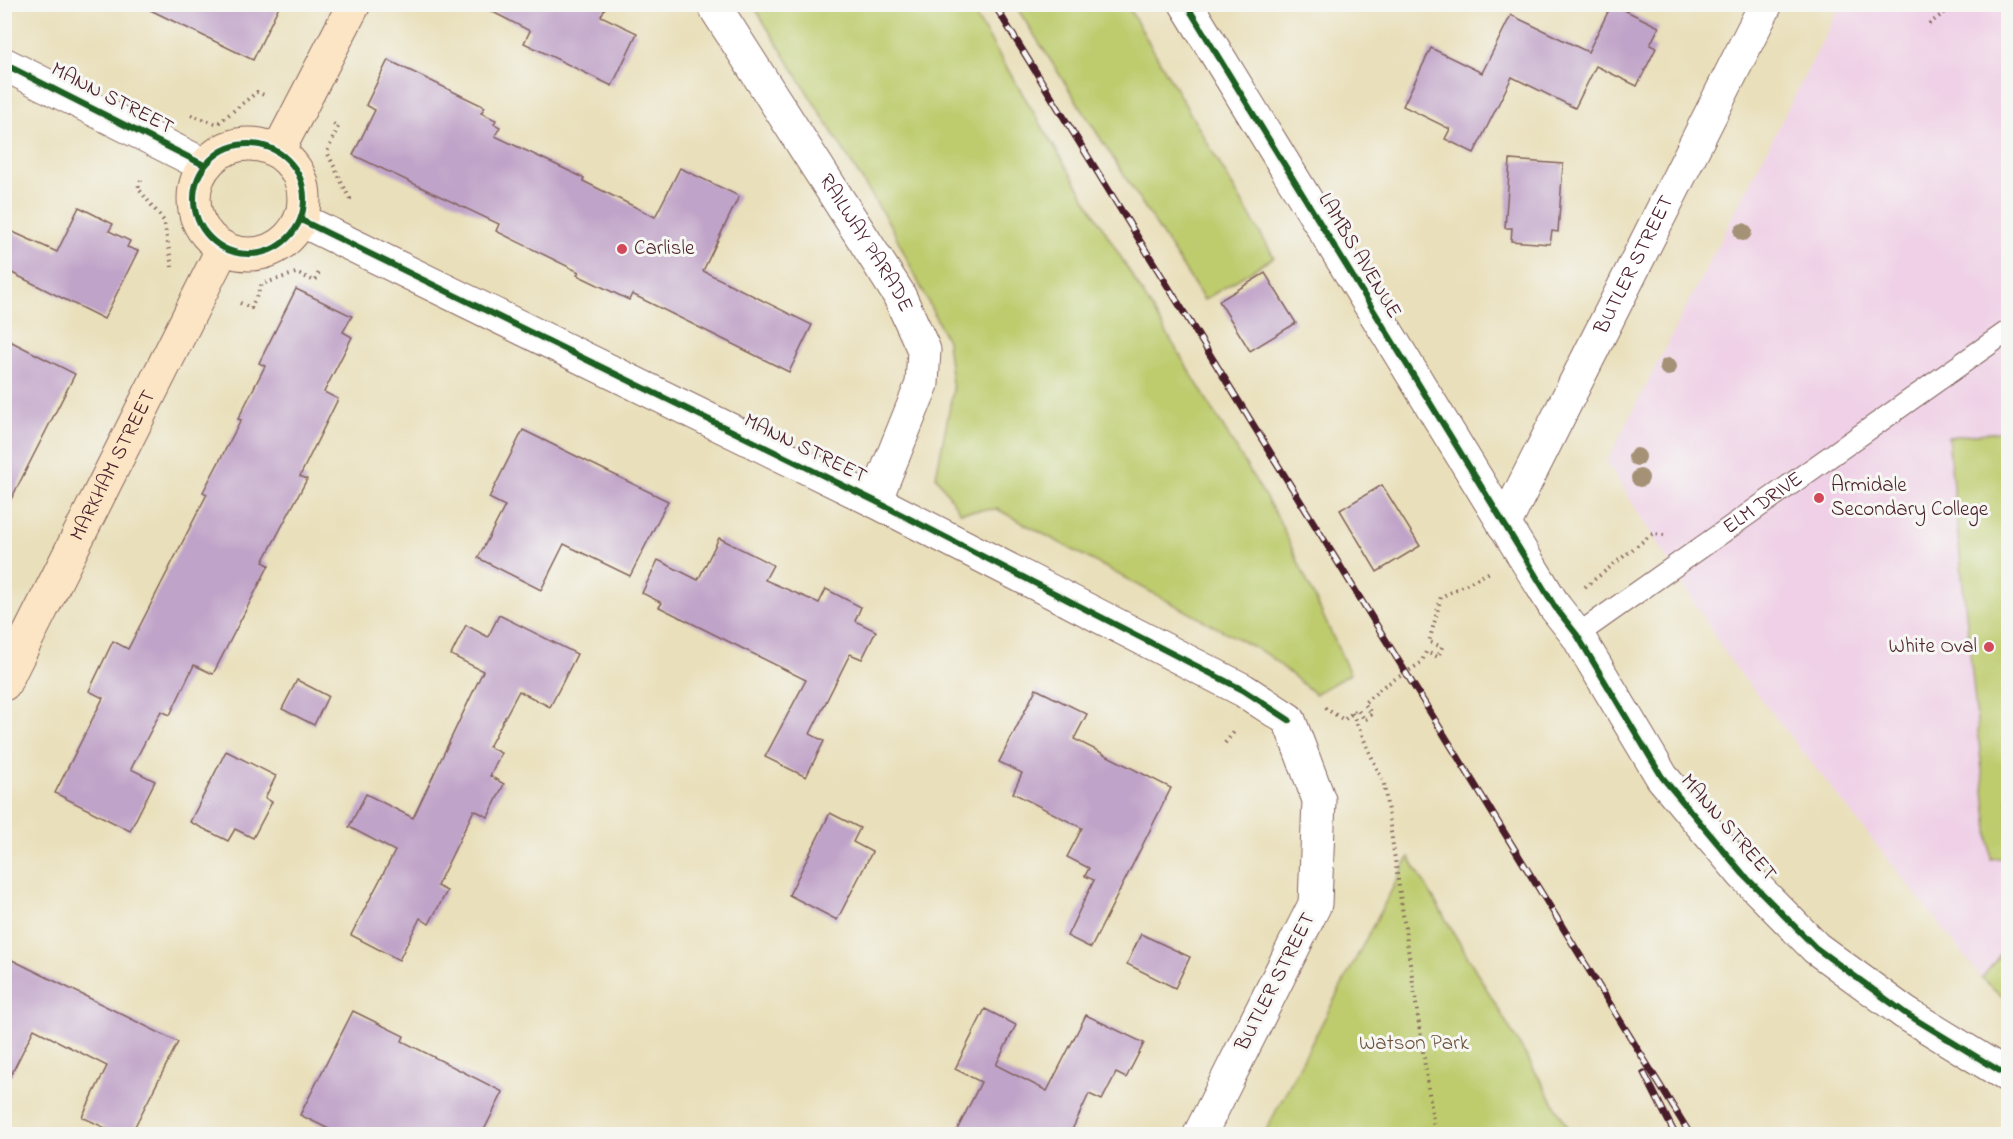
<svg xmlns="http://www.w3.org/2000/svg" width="2013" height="1139" viewBox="0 0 2013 1139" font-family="'Indie Flower',sans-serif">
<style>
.built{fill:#efd0e6}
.green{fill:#becc6e;stroke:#84764c;stroke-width:1.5}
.building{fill:#c0a3c8}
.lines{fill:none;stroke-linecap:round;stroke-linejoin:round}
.lane-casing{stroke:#82625d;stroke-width:23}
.street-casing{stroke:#82625d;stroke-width:35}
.secondary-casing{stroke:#82625d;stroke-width:35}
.path{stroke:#82625d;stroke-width:4;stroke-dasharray:1.5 4.5;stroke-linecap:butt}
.lane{stroke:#fff;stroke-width:21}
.street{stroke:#fff;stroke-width:33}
.secondary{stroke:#fce5c4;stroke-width:33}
.rail-casing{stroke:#4a1f2b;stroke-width:7}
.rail{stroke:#f6f6f2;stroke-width:4.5;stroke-dasharray:14;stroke-linecap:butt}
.cycleway-casing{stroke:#f6f6f2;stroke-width:10}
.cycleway{stroke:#1b5e20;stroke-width:6}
.tree{fill:#a59276}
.poi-dot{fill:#d1495b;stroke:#f6f6f2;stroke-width:2}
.labels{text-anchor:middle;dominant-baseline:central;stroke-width:6;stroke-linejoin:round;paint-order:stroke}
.street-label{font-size:21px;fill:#4a1f2b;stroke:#f6f6f2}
.poi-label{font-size:21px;fill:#4a1f2b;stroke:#f6f6f2;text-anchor:start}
.park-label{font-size:21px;fill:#6d533f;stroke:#f6f6f2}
</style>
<rect width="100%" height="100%" fill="#f6f6f2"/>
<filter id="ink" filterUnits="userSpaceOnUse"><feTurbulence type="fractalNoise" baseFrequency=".0167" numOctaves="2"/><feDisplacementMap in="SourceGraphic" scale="12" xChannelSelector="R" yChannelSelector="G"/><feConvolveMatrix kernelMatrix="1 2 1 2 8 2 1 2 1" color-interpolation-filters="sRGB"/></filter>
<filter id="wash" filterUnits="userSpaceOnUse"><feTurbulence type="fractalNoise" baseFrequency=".008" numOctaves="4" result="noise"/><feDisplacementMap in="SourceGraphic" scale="24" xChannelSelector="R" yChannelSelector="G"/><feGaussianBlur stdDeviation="1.35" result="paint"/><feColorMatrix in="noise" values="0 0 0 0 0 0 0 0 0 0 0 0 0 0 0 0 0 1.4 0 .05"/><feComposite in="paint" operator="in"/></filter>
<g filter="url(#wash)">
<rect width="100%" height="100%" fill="#e9dfba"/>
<path class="built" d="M1841,5H2008V1002L1982,978L1729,659L1607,462Z"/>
<g class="green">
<path d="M753,5H969L1278,518L1350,674L1315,694L1268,655L997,509L960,512L936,476L953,391L947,341L892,228Z"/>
<path d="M1015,5H1127L1274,257L1204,300Z"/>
<path d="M2008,431V857L1991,859L1948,437Z"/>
<path d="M1409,857L1572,1134H1264Z"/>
<path d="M2008,944V1002L1982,978Z"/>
</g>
<g id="blocks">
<g class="building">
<path d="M138,4H280L253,60Z"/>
<path d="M477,4H607L601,16L637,33L612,86L524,43L530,31Z"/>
<path d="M1612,4L1659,27L1650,45L1656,48L1637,86L1596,66L1575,108L1512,77L1474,153L1445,139L1450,129L1403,106L1431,48L1482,73L1511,15L1588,52Z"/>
<path d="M388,60L485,107L481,113L496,120L494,124L500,127L495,136L584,178L583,181L655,217L680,168L739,196L703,271L812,325L789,372L632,294L629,300L577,275L579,272L496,231L499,224L353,155L375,110L366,105Z"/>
<path d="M1510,160L1563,164L1558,232L1552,231L1550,244L1511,241L1512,228H1505Z"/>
<path d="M79,207L113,224L109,231L130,241L127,247L138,251L104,319L4,269V228L57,252Z"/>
<path d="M1265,273L1296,323L1250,351L1219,301Z"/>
<path d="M296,289L352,316L343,332L352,337L324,392L338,399L300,476L307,479L263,562L269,565L213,674L194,665L170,715L161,711L131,769L155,781L130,831L55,793L103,698L89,691L113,641L128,649L207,494L203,492L241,420L238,419L265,366L259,363Z"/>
<path d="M4,338L75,374L4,513Z"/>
<path d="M523,430L668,501L630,576L564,544L541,590L478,558L505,506L489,498Z"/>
<path d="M1382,485L1420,546L1377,572L1340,510Z"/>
<path d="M719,538L773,565L765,580L819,603L826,589L861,607L855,621L876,631L862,659L850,654L810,734L824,741L806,777L765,757L806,680L659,607L662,603L642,593L658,560L698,580Z"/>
<path d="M499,615L577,654L550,707L519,691L489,747L501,753L490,776L504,784L488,817L474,810L437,886L447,891L429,924L420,918L399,960L351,935L395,851L349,827L366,794L413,818L483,671L451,655L466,625L488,637Z"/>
<path d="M297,680L328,696L314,725L282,709Z"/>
<path d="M1036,689L1087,714L1074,739L1171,788L1091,948L1067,936L1094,880L1085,876L1089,868L1067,857L1082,828L1013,793L1022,773L999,762Z"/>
<path d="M226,751L276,776L265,798L272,802L253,838L235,829L228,841L190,822Z"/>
<path d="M830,813L860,828L853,842L872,852L837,920L789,895Z"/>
<path d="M1141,934L1190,957L1175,988L1127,964Z"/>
<path d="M4,956L178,1042L131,1134H118L82,1117L107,1066L34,1029L4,1089Z"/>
<path d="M985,1009L1016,1025L996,1065L1047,1091L1086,1015L1144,1043L1126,1078L1116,1073L1102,1100L1089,1094L1070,1134H955L981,1082L955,1069Z"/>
<path d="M353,1011L404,1036L402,1041L503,1092L482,1134H339L300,1115Z"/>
</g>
</g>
</g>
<g filter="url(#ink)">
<use href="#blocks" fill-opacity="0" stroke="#82625d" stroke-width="1.5"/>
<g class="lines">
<defs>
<g id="lane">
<path id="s1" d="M1577,635L2008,331"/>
</g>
<g id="street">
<path id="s2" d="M713,4L898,293L924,350L922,384L875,501"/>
<path d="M1186,4L1555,607L1577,635L1662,777L1743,874L1816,948L1905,1013L2008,1076"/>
<path d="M4,64L204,165"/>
<path d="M301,220L875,501L1243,690L1289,720L1319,800L1315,904L1200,1134"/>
<path id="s3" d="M1504,525L1766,4"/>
</g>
<g id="secondary">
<circle cx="249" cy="199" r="55"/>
<path d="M278,151L354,4"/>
<path id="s4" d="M4,684L223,248"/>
</g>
</defs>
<use href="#lane" class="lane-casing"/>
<use href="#street" class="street-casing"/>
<use href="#secondary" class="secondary-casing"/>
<g class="path">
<path d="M1929,24L1956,4"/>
<path d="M191,115L217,124L257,92L266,96"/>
<path d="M333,124L338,127L327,152L350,199L348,202"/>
<path d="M141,180L138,188L164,221L172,267"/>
<path d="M240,303L251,308L262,284L296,273L315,281L320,270"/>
<path d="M1585,587L1652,534L1664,535"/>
<path d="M1325,708L1344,720L1357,709L1365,720L1372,714L1364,703L1384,686L1421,663L1426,652L1438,657L1442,647L1429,642L1441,597L1490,572"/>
<path d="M1352,713L1384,784L1435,1134"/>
<path d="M1225,743L1234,732"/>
</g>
<use href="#lane" class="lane"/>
<use href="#street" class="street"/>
<use href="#secondary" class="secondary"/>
<defs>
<g id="rail">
<path d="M994,4L1690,1134"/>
<path d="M1644,1073L1675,1134"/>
</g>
</defs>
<use href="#rail" class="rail-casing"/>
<use href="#rail" class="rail"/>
<defs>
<g id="cycleway">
<path d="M1186,4L1555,607L1577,635L1662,777L1743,874L1816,948L1905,1013L2008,1076"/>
<path d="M4,64L204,165"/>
<circle cx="249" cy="199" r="55"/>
<path d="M301,220L875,501L1243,690L1289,720"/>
</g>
</defs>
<use href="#cycleway" class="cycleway-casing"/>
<use href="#cycleway" class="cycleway"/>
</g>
<g class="tree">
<circle cx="1743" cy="232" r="9"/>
<circle cx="1668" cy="367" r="9"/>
<circle cx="1637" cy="457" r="9"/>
<circle cx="1640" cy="478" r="9"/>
</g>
</g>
<g class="poi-dot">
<circle cx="622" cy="249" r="6"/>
<circle cx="1819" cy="498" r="6"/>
<circle cx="1989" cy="647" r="6"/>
</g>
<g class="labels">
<g class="street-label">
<text transform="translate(112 99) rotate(27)">MANN STREET</text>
<text stroke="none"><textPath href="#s2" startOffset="284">RAILWAY PARADE</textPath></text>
<text transform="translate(1359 256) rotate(59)">LAMBS AVENUE</text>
<text stroke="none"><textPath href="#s3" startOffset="291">BUTLER STREET</textPath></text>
<text transform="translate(805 449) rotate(26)">MANN STREET</text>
<text stroke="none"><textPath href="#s4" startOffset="244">MARKHAM STREET</textPath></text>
<text stroke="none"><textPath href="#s1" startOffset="228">ELM DRIVE</textPath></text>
<text transform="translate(1728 828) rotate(49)">MANN STREET</text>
<text transform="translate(1276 982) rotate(-63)">BUTLER STREET</text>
</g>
<g class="poi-label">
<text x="634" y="249">Carlisle</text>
<text x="1831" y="486">Armidale<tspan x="1831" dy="24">Secondary College</tspan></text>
<text x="1977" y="647" text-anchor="end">White Oval</text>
</g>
<g class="park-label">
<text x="1414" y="1044">Watson Park</text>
</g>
</g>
<rect width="2013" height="1139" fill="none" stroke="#f6f6f2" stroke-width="24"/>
</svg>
